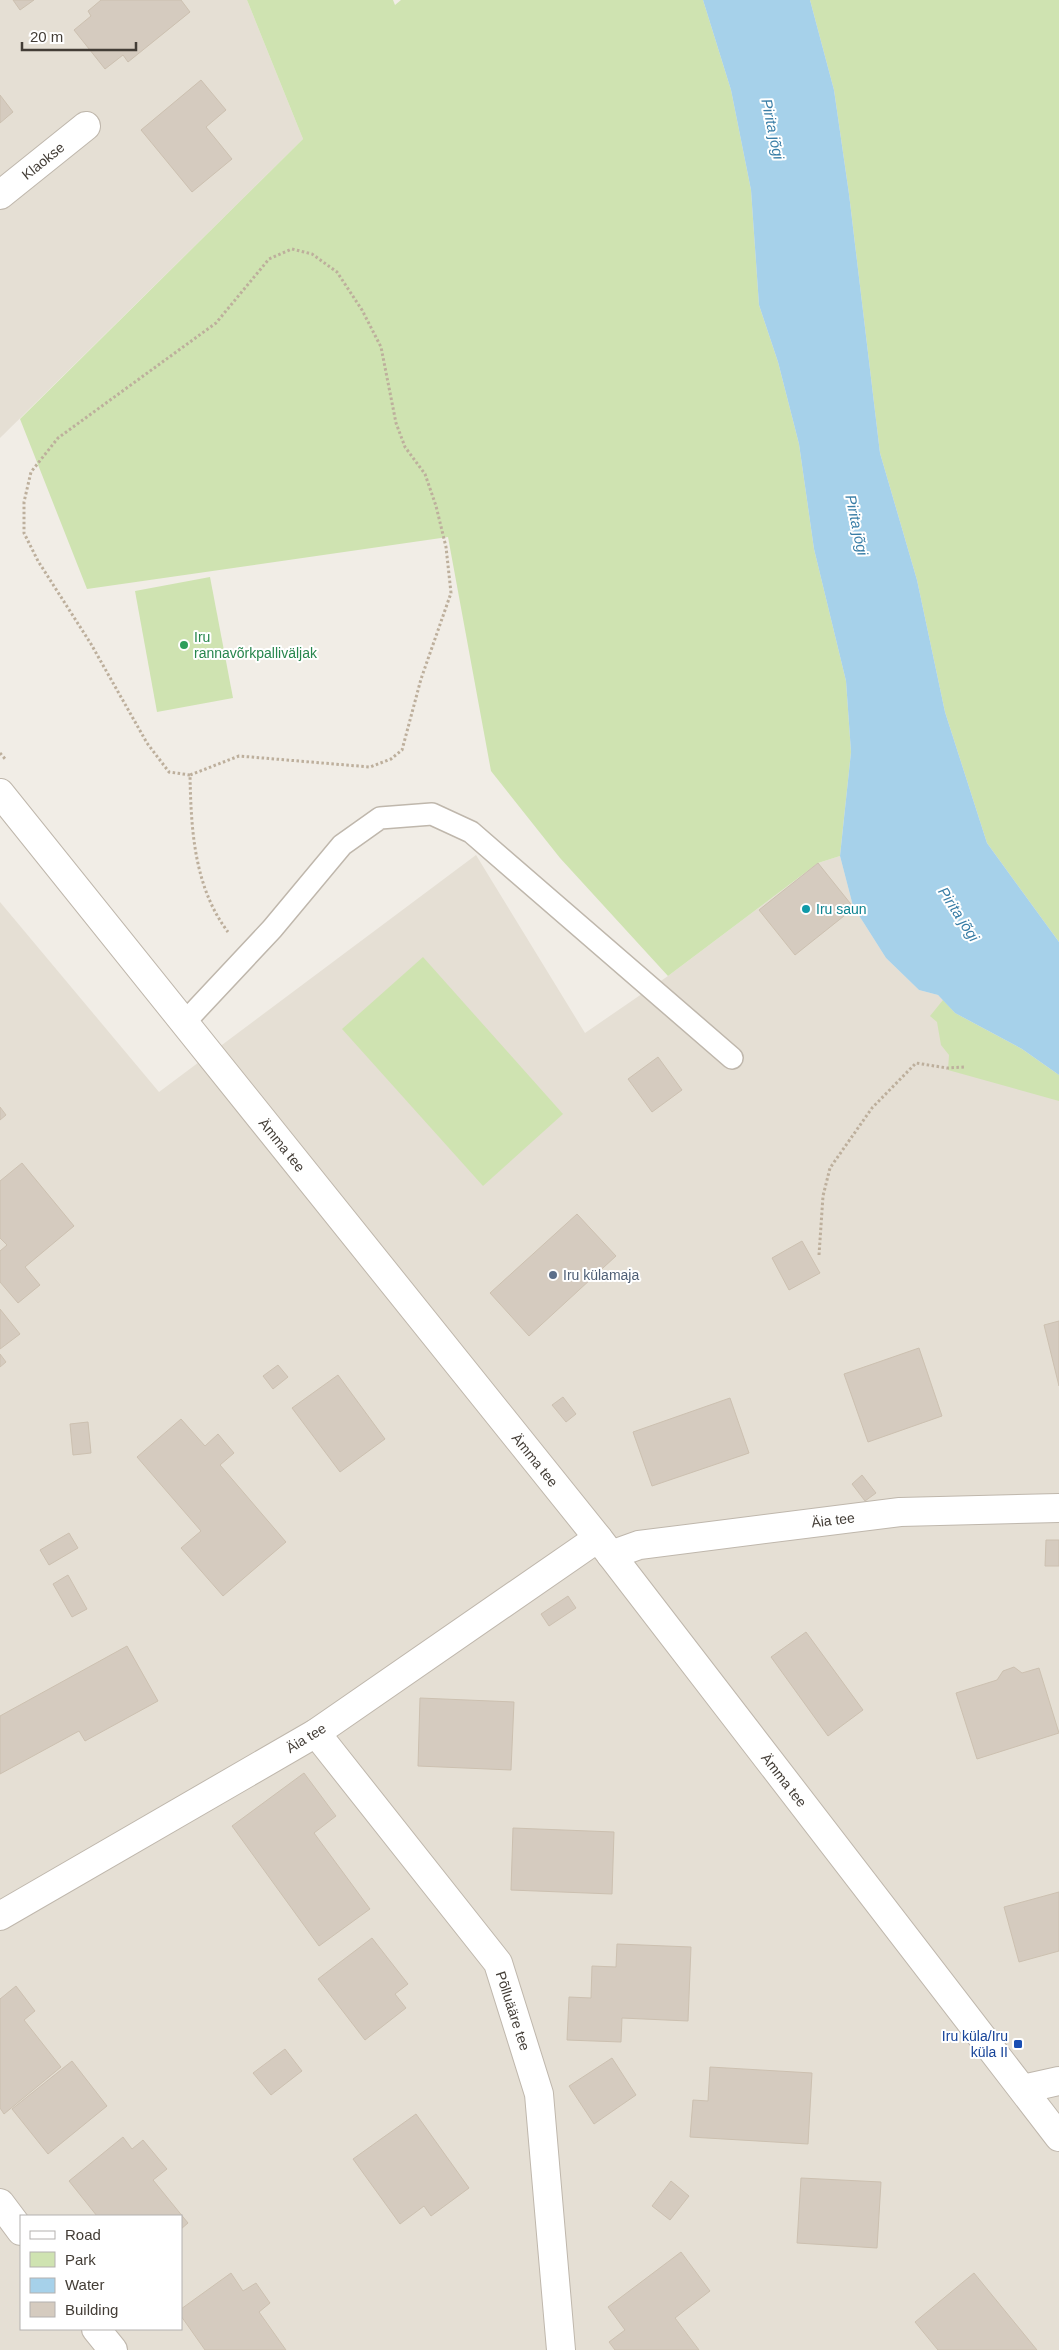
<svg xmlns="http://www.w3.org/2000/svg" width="1059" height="2350" viewBox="0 0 1059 2350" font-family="Helvetica,sans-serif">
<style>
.residential{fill:#e5dfd4;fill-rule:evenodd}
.green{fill:#cfe3b1}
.water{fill:#a6d1ea}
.building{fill:#d5cbbf;stroke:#ccc0b0}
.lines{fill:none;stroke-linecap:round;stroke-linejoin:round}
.lane-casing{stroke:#bfb7ac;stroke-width:24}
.street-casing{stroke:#bfb7ac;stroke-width:30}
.path{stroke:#bdaf9c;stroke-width:3;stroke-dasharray:2.5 2.5;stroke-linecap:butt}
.lane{stroke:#fff;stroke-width:21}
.street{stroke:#fff;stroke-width:28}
.leisure-dot{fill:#2e9e5b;stroke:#fff;stroke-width:2}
.culture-dot{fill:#0f9aa8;stroke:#fff;stroke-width:2}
.service-dot{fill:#5c6f8a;stroke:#fff;stroke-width:2}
.transit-dot{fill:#1a4fb4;stroke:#fff;stroke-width:2}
.labels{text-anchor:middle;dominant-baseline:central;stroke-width:4;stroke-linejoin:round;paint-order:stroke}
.street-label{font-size:14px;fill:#433d36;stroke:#fff}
.leisure-label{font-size:14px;fill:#27864d;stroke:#fff;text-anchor:start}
.culture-label{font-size:14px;fill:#0d838f;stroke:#fff;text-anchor:start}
.service-label{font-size:14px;fill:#4e5e75;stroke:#fff;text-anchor:start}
.transit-label{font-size:14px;fill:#164399;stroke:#fff;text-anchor:end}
.water-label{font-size:15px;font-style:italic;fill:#387da6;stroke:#fff}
</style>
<rect width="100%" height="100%" fill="#f1ede6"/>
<g class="residential">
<path d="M0,0H247L303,139L0,438Z"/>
<path d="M476,855L585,1033L668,976L818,863L840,856L853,906L886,958L919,990L938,995L955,1013L1059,1075V2350H0V902L159,1092ZM21,2216H181V2329H21Z"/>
</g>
<g class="green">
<path d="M247,0H393L395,5L401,0H703L731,90L751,190L759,305L778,362L799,444L814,549L846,681L851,752L840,856L818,863L668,976L560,858L491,771L448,537L87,589L20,419L303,139Z"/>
<path d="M810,0H1059V942L987,843L945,712L917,580L880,453L849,194L834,90Z"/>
<path d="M210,577L233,698L157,712L135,591Z"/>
<path d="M423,957L563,1114L483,1186L342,1029Z"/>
<path d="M943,1000L955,1013L1022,1049L1059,1075V1101L948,1070L949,1055L941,1045L937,1022L930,1016Z"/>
</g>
<path class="water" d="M703,0H810L834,90L849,194L880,453L917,580L945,712L987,843L1059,942V1075L1022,1049L955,1013L938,995L919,990L886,958L853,906L840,856L851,752L846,681L814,549L799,444L778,362L759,305L751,190L731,90Z"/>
<g class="building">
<path d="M13,0H34L20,10Z"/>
<path d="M101,0H181L190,12L128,62L123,55L105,69L74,30L91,16L88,11Z"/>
<path d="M201,80L226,110L206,127L232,159L192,192L141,130Z"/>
<path d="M0,95L13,112L0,123Z"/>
<path d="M818,863L854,908L795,955L759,910Z"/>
<path d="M658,1057L682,1090L652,1112L628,1079Z"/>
<path d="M0,1107L6,1115L0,1120Z"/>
<path d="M22,1163L74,1226L25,1267L40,1285L18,1303L0,1282V1251L7,1245L0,1238V1181Z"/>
<path d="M577,1214L616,1256L529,1336L490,1293Z"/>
<path d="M802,1241L820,1273L789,1290L772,1258Z"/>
<path d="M0,1309L20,1334L0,1349Z"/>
<path d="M1059,1321V1386L1044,1325Z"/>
<path d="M919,1348L942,1416L868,1442L844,1374Z"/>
<path d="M0,1354L6,1362L0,1367Z"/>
<path d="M278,1365L288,1377L273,1389L263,1376Z"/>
<path d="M338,1375L385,1439L340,1472L292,1408Z"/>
<path d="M563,1397L576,1414L566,1422L552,1405Z"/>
<path d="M730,1398L749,1453L652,1486L633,1432Z"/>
<path d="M181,1419L205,1446L218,1434L234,1453L220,1465L286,1542L223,1596L181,1548L201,1531L137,1457Z"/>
<path d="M88,1422L91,1453L73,1455L70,1424Z"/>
<path d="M862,1475L876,1493L865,1501L852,1484Z"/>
<path d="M69,1533L78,1548L49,1565L40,1550Z"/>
<path d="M1046,1540H1059V1566H1045Z"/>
<path d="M68,1575L87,1609L72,1617L53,1584Z"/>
<path d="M568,1596L576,1608L549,1626L541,1614Z"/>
<path d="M806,1632L863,1710L828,1736L771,1657Z"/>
<path d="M127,1646L158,1701L85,1741L79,1731L0,1774V1716Z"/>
<path d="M1014,1667L1022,1673L1039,1668L1059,1733L977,1759L956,1693L997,1680L1003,1671Z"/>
<path d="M420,1698L514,1702L511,1770L418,1766Z"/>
<path d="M304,1773L336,1816L314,1833L370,1909L319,1946L232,1826Z"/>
<path d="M513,1828L614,1832L612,1894L511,1890Z"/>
<path d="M1059,1892V1951L1019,1962L1004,1907Z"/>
<path d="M372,1938L408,1984L395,1994L406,2008L365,2040L318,1979Z"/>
<path d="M617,1944L691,1947L688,2021L622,2018L621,2042L567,2040L569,1997L591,1998L592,1966L616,1967Z"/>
<path d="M16,1986L35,2011L24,2020L61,2067L4,2114L0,2108V1999Z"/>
<path d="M285,2049L302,2071L271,2095L253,2073Z"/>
<path d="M612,2058L636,2095L594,2124L569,2086Z"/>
<path d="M72,2061L107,2106L48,2154L12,2109Z"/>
<path d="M710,2067L812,2073L808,2144L690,2137L693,2100L708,2101Z"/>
<path d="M416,2114L469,2188L431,2216L424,2206L400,2224L353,2159Z"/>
<path d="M123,2137L132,2149L143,2140L167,2169L153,2180L188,2223L181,2229V2216H97L69,2181Z"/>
<path d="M801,2178L881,2182L877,2248L797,2243Z"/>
<path d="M671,2181L689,2196L670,2220L652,2206Z"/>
<path d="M681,2252L710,2291L675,2318L699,2350H615L609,2342L625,2330L608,2307Z"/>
<path d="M231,2273L243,2291L256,2283L270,2303L259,2312L286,2350H205L181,2316V2309Z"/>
<path d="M974,2273L1037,2350H938L915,2322Z"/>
</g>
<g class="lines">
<defs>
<path id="lane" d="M184,1023L272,929L342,845L380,818L432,814L471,832L732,1058"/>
<g id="street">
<path d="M0,195L86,126"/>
<path d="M0,793L598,1538L1059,2137"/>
<path d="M611,1555L639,1545L900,1512L1059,1508"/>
<path d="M316,1733L498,1963L539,2094L561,2350"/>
<path d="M0,1916L316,1733L598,1538"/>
<path d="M1023,2089L1059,2081"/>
<path d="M0,2203L21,2231"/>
<path d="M96,2329L113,2350"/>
</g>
</defs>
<use href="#lane" class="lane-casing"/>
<use href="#street" class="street-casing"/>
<g class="path">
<path d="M0,753L6,760"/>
<path d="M190,775L169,772L147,743L91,644L38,561L24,533V502L31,472L58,438L216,323L269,259L292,249L312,254L337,272L362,310L381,347L396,423L405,447L425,474L436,506L446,547L451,593L421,679L402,750L391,759L370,767L239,756L190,775C191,829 194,887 228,932"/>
<path d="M819,1255L823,1196L830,1168L872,1108L916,1063L947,1068L965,1067"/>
</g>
<use href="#lane" class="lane"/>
<use href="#street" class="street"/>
</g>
<circle class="leisure-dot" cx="184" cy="645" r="5"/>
<circle class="culture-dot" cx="806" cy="909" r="5"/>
<circle class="service-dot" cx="553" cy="1275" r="5"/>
<rect class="transit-dot" x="1013" y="2039" width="10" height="10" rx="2.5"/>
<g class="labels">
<g class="street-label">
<text transform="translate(43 161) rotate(-39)">Klaokse</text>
<text transform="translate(282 1145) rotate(51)">Ämma tee</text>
<text transform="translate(535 1460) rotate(51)">Ämma tee</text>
<text transform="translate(833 1520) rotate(-7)">Äia tee</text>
<text transform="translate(306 1738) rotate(-31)">Äia tee</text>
<text transform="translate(784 1780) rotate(52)">Ämma tee</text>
<text transform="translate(513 2011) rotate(72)">Põlluääre tee</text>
</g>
<g class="leisure-label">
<text x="194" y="637">Iru<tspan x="194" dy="16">rannavõrkpalliväljak</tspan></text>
</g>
<g class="culture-label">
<text x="816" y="909">Iru saun</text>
</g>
<g class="service-label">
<text x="563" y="1275">Iru külamaja</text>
</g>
<g class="transit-label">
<text x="1008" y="2036">Iru küla/Iru<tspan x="1008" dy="16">küla II</tspan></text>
</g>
<g class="water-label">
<text transform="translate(773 129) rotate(78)">Pirita jõgi</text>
<text transform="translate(857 525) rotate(78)">Pirita jõgi</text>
<text transform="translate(959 914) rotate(57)">Pirita jõgi</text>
</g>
</g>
<rect x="20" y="2215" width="162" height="115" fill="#ffffff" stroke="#b4b1af"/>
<rect x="30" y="2231" width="25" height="8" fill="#ffffff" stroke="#b4b1af"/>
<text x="65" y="2240" font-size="15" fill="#433d36">Road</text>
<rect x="30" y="2252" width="25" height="15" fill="#cfe3b1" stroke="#b4b1af"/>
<text x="65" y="2265" font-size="15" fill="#433d36">Park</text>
<rect x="30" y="2278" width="25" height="15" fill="#a6d1ea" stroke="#b4b1af"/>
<text x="65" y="2290" font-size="15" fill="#433d36">Water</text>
<rect x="30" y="2302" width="25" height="15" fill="#d5cbbf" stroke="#b4b1af"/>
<text x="65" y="2315" font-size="15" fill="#433d36">Building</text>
<path d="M22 42v8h114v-8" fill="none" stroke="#433d36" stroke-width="2.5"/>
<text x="30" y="42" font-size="15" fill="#433d36" stroke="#ffffff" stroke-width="4" paint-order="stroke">20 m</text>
</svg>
